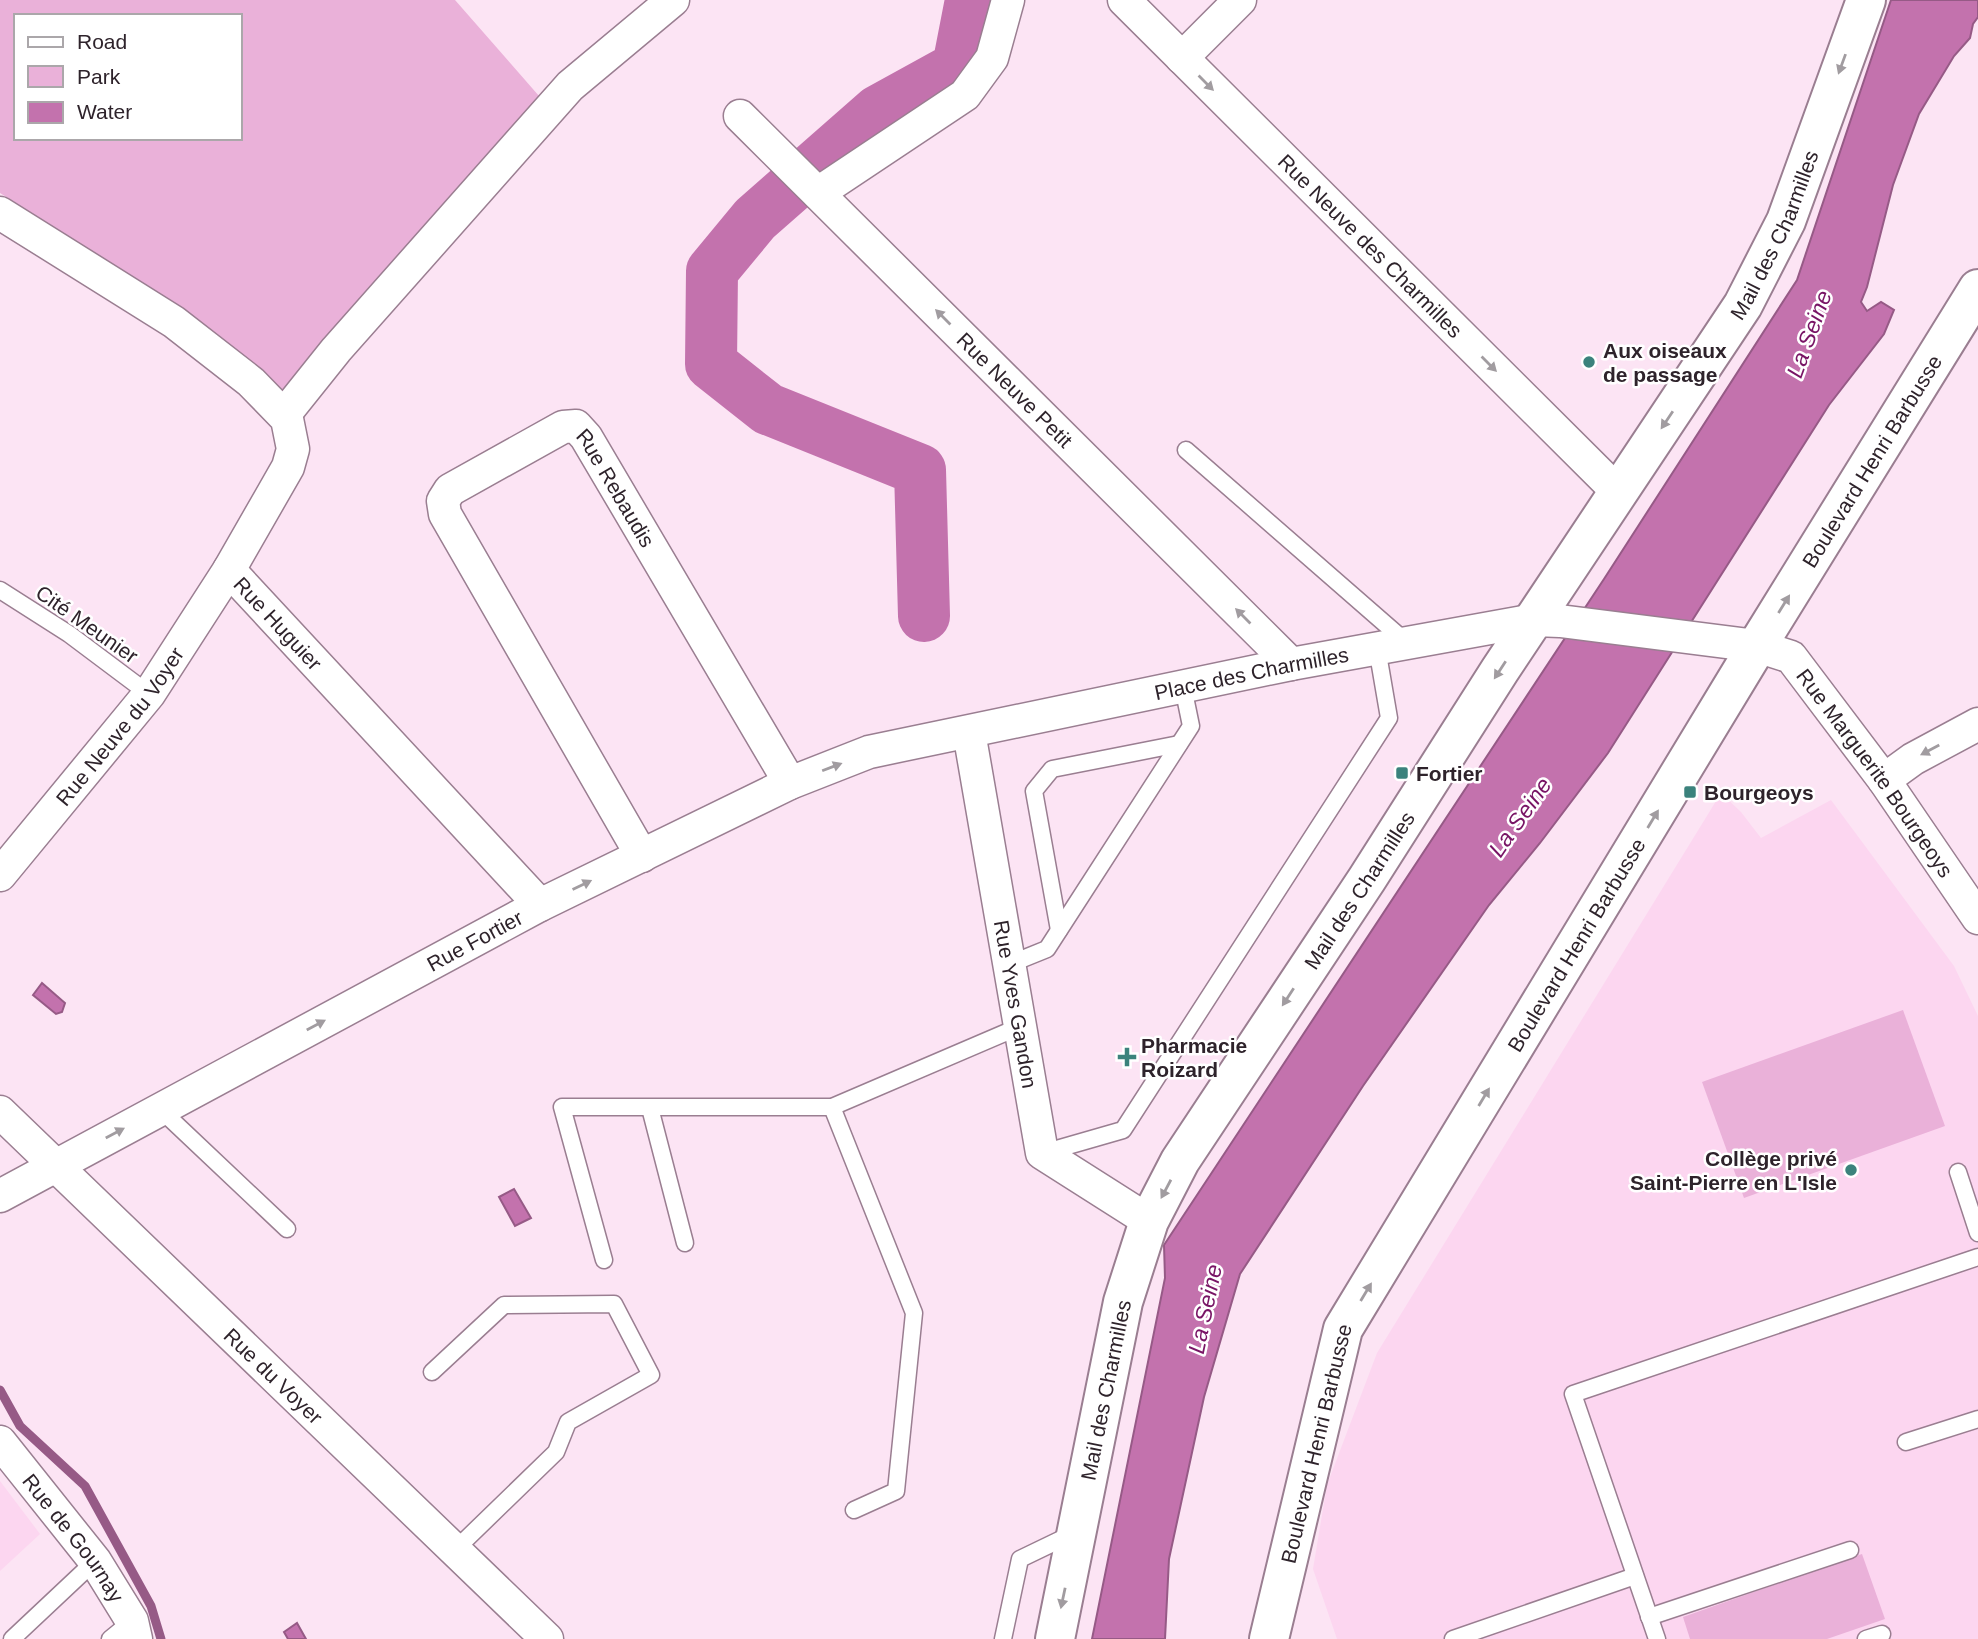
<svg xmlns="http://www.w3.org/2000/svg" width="1978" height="1639" viewBox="0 0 1978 1639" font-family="Helvetica,sans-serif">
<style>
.built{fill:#fcd6f0}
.green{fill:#eab1d9;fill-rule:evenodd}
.water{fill:#c372ad;stroke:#965a86;stroke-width:2}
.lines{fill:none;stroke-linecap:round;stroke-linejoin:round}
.stream{stroke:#965a86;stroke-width:9}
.river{stroke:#c372ad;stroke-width:52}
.service-casing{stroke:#9a7e91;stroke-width:19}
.minor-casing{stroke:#9a7e91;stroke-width:35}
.secondary-casing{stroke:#9a7e91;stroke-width:42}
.service{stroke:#fff;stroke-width:16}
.minor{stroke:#fff;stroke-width:32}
.secondary{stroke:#fff;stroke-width:38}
.oneway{fill:#a19ca0}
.poi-dot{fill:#3b827c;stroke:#fff;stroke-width:2.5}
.labels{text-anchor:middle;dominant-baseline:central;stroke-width:5;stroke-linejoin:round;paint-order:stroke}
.street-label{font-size:21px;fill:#2e232b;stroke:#fff}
.poi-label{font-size:21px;font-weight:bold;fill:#2e232b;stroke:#fff;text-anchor:start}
.water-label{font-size:23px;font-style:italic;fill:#781465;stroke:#fff}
</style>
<rect width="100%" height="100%" fill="#fce4f4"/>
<g class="built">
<path d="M1721,793L1741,812L1761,838L1831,800L1954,966L1978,1016V1639H1337L1313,1569L1327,1485L1377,1353Z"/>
<path d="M0,1481L40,1534L0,1571Z"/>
</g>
<g class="green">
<path d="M0,0H455L546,104L287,397L152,289L0,193ZM16,16H240V138H16Z"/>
<path d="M1903,1010L1945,1126L1744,1198L1702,1082Z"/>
<path d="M1862,1554L1885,1619L1827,1639H1690L1683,1617Z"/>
</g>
<g class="water">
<path d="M1891,0H1978V17L1973,24L1970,38L1954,56L1919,114L1893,185L1867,287L1861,302L1867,311L1881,302L1894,310L1884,334L1829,405L1608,753L1540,843L1489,905L1363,1086L1240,1274L1204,1397L1169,1559L1165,1639H1092L1165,1278L1164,1245L1604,579L1797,280Z"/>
<path d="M42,983L65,1003L62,1012L56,1014L33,995Z"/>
<path d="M514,1189L531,1218L515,1226L499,1197Z"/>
<path d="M297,1623L306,1639H288L284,1632Z"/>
</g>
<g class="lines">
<path class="stream" d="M0,1390L20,1426L85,1486L151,1606L161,1639"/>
<path class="river" d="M924,616L920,470L768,409L711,364L712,271L755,219L878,111L958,67L971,0"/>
<defs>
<g id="service">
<path d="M1186,450L1406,642"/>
<path d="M0,590L69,634L149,694"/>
<path d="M1059,930L1034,791L1052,769L1179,744"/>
<path d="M1010,964L1047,949L1191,726L1183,687"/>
<path d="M832,1107L914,1313L896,1491L854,1510"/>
<path d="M650,1108L685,1243"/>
<path d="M160,1109L287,1229"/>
<path d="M1043,1153L1123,1130L1389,718L1377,648"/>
<path d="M1958,1172L1978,1233"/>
<path d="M604,1260L562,1107H832L1021,1026"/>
<path d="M432,1372L504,1305L614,1304L651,1375L568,1422L556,1452L455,1550"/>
<path d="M1906,1442L1978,1419"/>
<path d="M1649,1617L1850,1550"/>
<path d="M12,1639L95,1561"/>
<path d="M110,1639L132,1621"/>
<path d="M1003,1639L1020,1559L1074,1533"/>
<path d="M1453,1639L1635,1576"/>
<path d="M1657,1639L1573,1394L1978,1257"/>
<path d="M1866,1639L1882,1634"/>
</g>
<g id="minor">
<path id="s1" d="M1124,0L1618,492"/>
<path d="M1182,58L1240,0"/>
<path id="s2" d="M740,116L1291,664"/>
<path d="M818,193L965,95L992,58L1008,0"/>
<path id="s3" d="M0,213L174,322L251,382L287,419L293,449L288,467L229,570L540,905"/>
<path d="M284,415L336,350L570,86L673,0"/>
<path id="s4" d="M969,732L1042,1153L1149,1221"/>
<path d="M1884,780L1913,759L1978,724"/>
<path id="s5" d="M642,856L445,514L443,501L450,490L563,427L576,426L586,437L790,783"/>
<path id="s6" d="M0,875L149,694L229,570"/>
<path id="s7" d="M0,1112L547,1639"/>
<path id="s8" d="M0,1196L540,905L790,783L869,752L1291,664L1534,620L1560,621L1757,646L1791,657L1884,780L1978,918"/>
<path id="s9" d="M0,1442L95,1561L132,1621L136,1639"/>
</g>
<g id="secondary">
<path id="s10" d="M1055,1639L1123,1302L1149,1221L1180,1161L1367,879L1500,670L1743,305L1786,221L1866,0"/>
<path id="s11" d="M1269,1639L1343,1329L1757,646L1978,289"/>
</g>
</defs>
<use href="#service" class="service-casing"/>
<use href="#minor" class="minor-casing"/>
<use href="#secondary" class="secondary-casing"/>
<use href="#service" class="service"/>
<use href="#minor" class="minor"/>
<use href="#secondary" class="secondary"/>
</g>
<defs><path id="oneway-solid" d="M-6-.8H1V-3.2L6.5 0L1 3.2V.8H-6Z" transform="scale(1.75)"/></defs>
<g class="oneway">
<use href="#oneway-solid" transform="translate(1842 64) rotate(110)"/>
<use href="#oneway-solid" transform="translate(1206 83) rotate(45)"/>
<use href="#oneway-solid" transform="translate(943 317) rotate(-135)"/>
<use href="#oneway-solid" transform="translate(1489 364) rotate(45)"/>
<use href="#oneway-solid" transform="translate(1667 420) rotate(124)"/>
<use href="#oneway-solid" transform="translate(1784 604) rotate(-58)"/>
<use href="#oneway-solid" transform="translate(1243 616) rotate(-135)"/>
<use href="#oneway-solid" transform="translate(1500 670) rotate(123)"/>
<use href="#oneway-solid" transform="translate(1930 750) rotate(152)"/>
<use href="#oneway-solid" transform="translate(832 767) rotate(-21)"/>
<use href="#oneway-solid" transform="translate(1653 819) rotate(-59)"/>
<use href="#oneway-solid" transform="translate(582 885) rotate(-26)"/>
<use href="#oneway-solid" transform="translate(1288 997) rotate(123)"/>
<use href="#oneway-solid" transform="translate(316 1025) rotate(-28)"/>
<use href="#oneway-solid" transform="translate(1484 1097) rotate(-59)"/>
<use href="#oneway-solid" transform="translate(115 1133) rotate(-28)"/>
<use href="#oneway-solid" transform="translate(1166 1189) rotate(118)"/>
<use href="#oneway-solid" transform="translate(1366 1292) rotate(-59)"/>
<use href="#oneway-solid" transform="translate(1063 1598) rotate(102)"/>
</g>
<g class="poi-dot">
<circle cx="1589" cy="362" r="7"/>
<rect x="1395" y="766" width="14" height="14" rx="3.5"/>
<rect x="1683" y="785" width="14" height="14" rx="3.5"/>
<path d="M1123.5 1046.5h7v7h7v7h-7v7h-7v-7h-7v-7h7z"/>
<circle cx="1851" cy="1170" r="7"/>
</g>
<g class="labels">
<g class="street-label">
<text stroke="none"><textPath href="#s10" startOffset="1598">Mail des Charmilles</textPath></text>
<text stroke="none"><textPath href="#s1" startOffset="348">Rue Neuve des Charmilles</textPath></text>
<text stroke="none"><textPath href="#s2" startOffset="388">Rue Neuve Petit</textPath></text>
<text stroke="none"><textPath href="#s11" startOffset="1335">Boulevard Henri Barbusse</textPath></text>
<text stroke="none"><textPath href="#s5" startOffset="637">Rue Rebaudis</textPath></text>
<text stroke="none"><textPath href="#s3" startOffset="595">Rue Huguier</textPath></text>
<text transform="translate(87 624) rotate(35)">Cité Meunier</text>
<text stroke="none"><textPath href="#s8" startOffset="1367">Place des Charmilles</textPath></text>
<text stroke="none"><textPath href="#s6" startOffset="191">Rue Neuve du Voyer</textPath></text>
<text stroke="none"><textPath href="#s8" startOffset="2058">Rue Marguerite Bourgeoys</textPath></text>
<text stroke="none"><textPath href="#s10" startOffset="821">Mail des Charmilles</textPath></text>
<text stroke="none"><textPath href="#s8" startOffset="539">Rue Fortier</textPath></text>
<text stroke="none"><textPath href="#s11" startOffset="768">Boulevard Henri Barbusse</textPath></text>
<text stroke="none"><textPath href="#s4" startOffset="276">Rue Yves Gandon</textPath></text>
<text stroke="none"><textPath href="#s7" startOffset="380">Rue du Voyer</textPath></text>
<text stroke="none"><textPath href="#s10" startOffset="254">Mail des Charmilles</textPath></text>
<text stroke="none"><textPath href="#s11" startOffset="201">Boulevard Henri Barbusse</textPath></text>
<text stroke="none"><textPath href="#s9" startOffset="121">Rue de Gournay</textPath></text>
</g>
<g class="poi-label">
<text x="1603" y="350">Aux oiseaux<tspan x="1603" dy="24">de passage</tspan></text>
<text x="1416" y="773">Fortier</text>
<text x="1704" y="792">Bourgeoys</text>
<text x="1141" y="1045">Pharmacie<tspan x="1141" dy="24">Roizard</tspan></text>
<text x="1837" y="1158" text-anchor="end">Collège privé<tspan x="1837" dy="24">Saint-Pierre en L'Isle</tspan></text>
</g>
<g class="water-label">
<text transform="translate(1809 334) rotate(-70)">La Seine</text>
<text transform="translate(1520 817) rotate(-55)">La Seine</text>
<text transform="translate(1205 1309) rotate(-78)">La Seine</text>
</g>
</g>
<rect x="14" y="14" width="228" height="126" fill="#ffffff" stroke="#aba7aa" stroke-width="2"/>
<rect x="28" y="37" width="35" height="10" fill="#ffffff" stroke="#aba7aa" stroke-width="2"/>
<text x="77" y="49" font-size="21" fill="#2e232b">Road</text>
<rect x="28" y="66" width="35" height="21" fill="#eab1d9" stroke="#aba7aa" stroke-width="2"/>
<text x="77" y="84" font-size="21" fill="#2e232b">Park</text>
<rect x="28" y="102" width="35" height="21" fill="#c372ad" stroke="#aba7aa" stroke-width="2"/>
<text x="77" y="119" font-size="21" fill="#2e232b">Water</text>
</svg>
